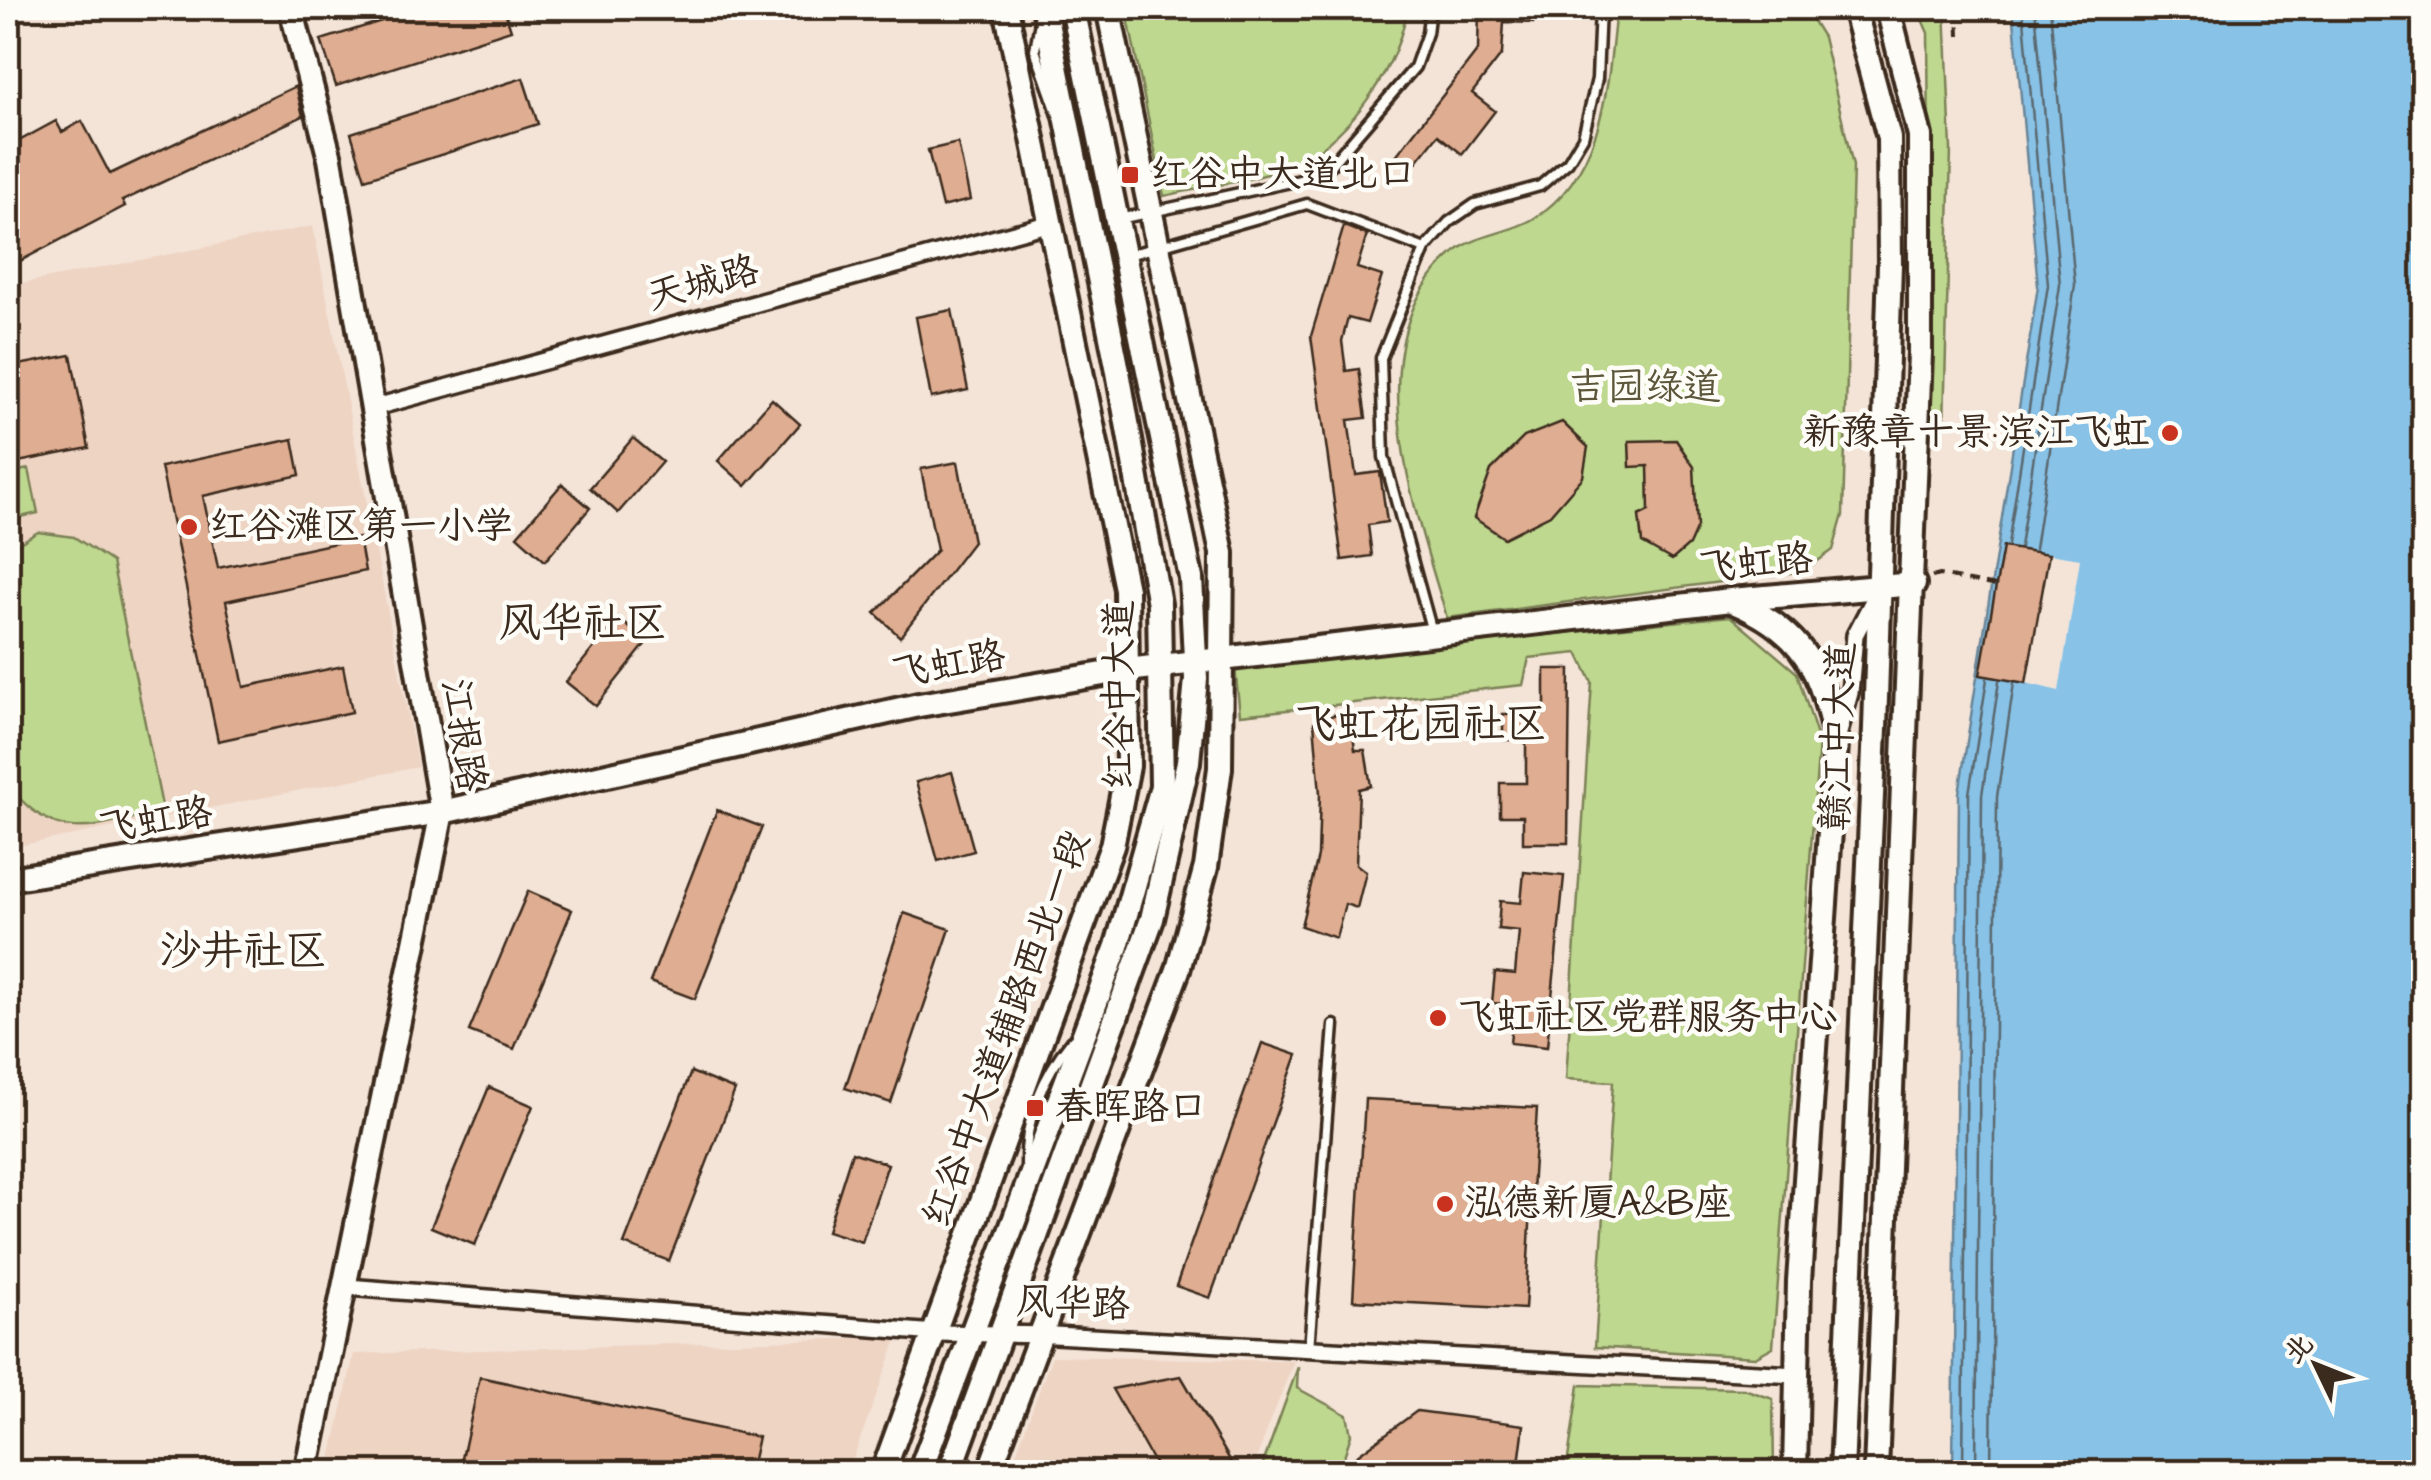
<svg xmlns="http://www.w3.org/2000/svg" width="2431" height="1480" viewBox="0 0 2431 1480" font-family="'Architects Daughter','LXGW WenKai TC',sans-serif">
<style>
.built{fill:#eed4c3}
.green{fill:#bed88f;stroke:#7c8156;stroke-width:2.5}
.water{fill:#88c2e7;stroke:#698597;stroke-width:2.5}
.pier{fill:#f4e4d8}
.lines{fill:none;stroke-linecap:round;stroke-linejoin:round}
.shore{stroke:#5a676e;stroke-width:2.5}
.building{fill:#dfad91;stroke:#3b2a1e;stroke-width:2.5}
.lane-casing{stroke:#3b2a1e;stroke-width:15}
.street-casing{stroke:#3b2a1e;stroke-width:22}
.secondary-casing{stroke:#3b2a1e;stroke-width:30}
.path{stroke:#3b2a1e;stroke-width:4;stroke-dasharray:10 8;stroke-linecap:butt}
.lane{stroke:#fdfcf7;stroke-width:8}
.street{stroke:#fdfcf7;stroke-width:15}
.secondary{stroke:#fdfcf7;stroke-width:22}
.poi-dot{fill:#c8321e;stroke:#fdfcf7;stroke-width:4}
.labels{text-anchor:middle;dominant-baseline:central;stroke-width:9;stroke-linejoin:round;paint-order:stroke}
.poi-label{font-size:38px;fill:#3b2a1e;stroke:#fdfcf7;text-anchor:start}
.street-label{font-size:38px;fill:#3b2a1e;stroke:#fdfcf7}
.park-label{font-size:38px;fill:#5c563a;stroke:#fdfcf7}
.quarter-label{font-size:42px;fill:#3b2a1e;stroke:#fdfcf7}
</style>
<rect width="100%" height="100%" fill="#f4e4d8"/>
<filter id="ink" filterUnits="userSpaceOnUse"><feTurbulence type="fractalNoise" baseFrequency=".01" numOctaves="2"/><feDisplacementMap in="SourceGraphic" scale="20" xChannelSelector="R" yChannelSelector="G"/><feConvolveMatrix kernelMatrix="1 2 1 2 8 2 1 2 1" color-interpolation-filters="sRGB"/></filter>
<g filter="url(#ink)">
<g class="built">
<path d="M313,226L418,767L8,848V286Z"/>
<path d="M898,1337L848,1472H328L354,1354Z"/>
<path d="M1052,1356L1294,1361L1251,1472H1009Z"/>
</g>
<g class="green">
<path d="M1126,8H1407C1399,66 1352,133 1300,162C1272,178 1198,188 1164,196Z"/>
<path d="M1616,8H1805L1823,37L1853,166L1843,515L1833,550L1804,571L1447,618C1416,512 1350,338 1456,251C1476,235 1510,233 1533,219C1605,174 1608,83 1616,8Z"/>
<path d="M1917,8H1945L1951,149L1944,427L1931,419L1928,33Z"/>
<path d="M29,469L38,513L8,520V473Z"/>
<path d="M38,532L74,537L112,562L163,811C96,825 61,848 11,789L8,550Z"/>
<path d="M1730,616L1797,673L1819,742L1773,1347L1755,1357L1595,1347L1613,1082L1566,1079L1592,682L1578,653L1529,658L1523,685L1240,715L1235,667Z"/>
<path d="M1298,1367L1297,1388L1347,1415L1351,1435L1339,1472H1260Z"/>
<path d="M1579,1385L1744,1389L1773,1399L1774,1472H1566Z"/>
</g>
<path class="water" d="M2013,8H2423V1472H1953L1959,793L2038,286Z"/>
<path class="pier" d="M2049,554L2080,559L2059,691L2026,683Z"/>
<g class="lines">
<g class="shore">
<path d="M2008,545L2048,285L2023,8"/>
<path d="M2020,547L2060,285L2035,8"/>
<path d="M2035,549L2075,285L2050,8"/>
<path d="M1963,1472L1969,794L1987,679"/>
<path d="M1976,1472L1982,795L1999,681"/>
<path d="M1991,1472L1997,797L2014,683"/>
</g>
</g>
<g class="building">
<path d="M423,8H504L511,30L336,86L321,40Z"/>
<path d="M1479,8H1534L1533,23L1504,22L1502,54L1472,93L1495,111L1462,154L1438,135L1411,169L1395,157L1478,50Z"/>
<path d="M523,78L538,124L365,179L351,133Z"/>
<path d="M296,86L303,116L122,201L125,206L18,262L8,243V147L56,121L62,132L82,121L110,174Z"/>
<path d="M958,143L970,200L942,207L928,150Z"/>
<path d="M1344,226L1367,235L1357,268L1382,276L1367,323L1348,318L1342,341L1346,371L1359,369L1366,418L1348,420L1356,475L1380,472L1387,522L1368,525L1372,556L1342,560L1311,336Z"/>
<path d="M952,310L968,390L931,398L916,317Z"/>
<path d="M71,355L89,448L8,464V367Z"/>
<path d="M772,399L800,424L746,486L718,461Z"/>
<path d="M1562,422L1588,447L1583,477L1550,515L1504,538L1474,518L1491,470L1524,437Z"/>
<path d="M633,438L662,462L618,513L590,488Z"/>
<path d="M293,439L300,475L203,496L218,568L359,538L365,571L226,601L244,687L343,666L352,712L218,741L161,467Z"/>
<path d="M1676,440L1694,467L1697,527L1689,545L1672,560L1642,543L1639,516L1649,511L1648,466L1630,467L1629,441Z"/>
<path d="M958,462L973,542L900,637L875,613L937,550L921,469Z"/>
<path d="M562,484L590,508L545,561L517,536Z"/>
<path d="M2003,547L2049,554L2026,683L1980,675Z"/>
<path d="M618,618L647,642L596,706L566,682Z"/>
<path d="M1545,669H1570L1568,843H1523V816H1500V783H1526V740H1503V714H1545Z"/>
<path d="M1350,709L1355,750H1365L1371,786L1359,789L1356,864L1366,872L1357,908L1345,904L1336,938L1301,926L1318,856L1320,794L1314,722Z"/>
<path d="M952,772L974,851L938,861L916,782Z"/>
<path d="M717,810L762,827L695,999L650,982Z"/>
<path d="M1524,872L1564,876L1547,1047L1510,1043L1514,1005L1492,1003L1495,972L1515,974L1519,931L1498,929L1500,901L1521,903Z"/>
<path d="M528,891L572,910L514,1049L469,1031Z"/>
<path d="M904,913L950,929L891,1103L845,1088Z"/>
<path d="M1262,1043L1297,1055L1210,1298L1176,1286Z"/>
<path d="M691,1072L735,1090L669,1261L624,1244Z"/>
<path d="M489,1087L533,1106L475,1245L431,1227Z"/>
<path d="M1365,1099L1537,1108L1525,1309L1353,1300Z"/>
<path d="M852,1152L888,1164L862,1242L827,1231Z"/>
<path d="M1181,1376L1237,1472H1159L1112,1389Z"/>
<path d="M480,1377L758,1437L750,1472H459Z"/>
<path d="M1417,1411L1524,1425L1518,1472H1334Z"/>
</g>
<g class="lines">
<defs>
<g id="lane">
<path d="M1039,27L1035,50L1059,118"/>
<path d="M1119,219L1300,180L1330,166L1415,67L1427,33L1430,8"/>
<path d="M1125,256L1307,204L1425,249"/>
<path d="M1432,632L1384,457L1381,358L1425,249L1449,222L1475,204L1540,186L1568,162L1583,137L1597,79L1600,8"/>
<path d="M1026,1165C1024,1120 1043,1076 1071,1041"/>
<path d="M1309,1349L1334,1025"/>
</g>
<g id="street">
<path d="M372,408L1051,223"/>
<path d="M1837,740L1850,693L1855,635L1876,595"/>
<path d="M347,1287L936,1333L1054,1335L1797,1375"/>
</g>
<g id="secondary">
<path d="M291,8L330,159L442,812L306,1472"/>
<path d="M1734,602C1805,632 1822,672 1836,744L1799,1281L1795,1472"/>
<path d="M8,879L442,812L919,705L1127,670L1731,600L1914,584"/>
<path d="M883,1472L1112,846L1128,766L1126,589L1006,8"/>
<path d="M920,1472L1117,946L1162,787L1159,604L1117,366L1044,8"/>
<path d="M950,1472L1152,919L1188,762L1196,679L1191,578L1073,8"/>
<path d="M989,1472L1178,970L1206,867L1220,768L1222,553L1108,8"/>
<path d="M1842,1472L1875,728L1890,265L1889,138L1854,8"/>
<path d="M1876,1472L1920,353V136L1888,8"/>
</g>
</defs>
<use href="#lane" class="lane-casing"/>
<use href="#street" class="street-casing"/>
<use href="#secondary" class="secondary-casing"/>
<g class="path">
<path d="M1958,8L1959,36"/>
<path d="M1932,577L1940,575L1996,586"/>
</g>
<use href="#lane" class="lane"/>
<use href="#street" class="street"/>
<use href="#secondary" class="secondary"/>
</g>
</g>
<g class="poi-dot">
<rect x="1120" y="165" width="20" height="20" rx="5"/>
<circle cx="2170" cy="433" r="10"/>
<circle cx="189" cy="527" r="10"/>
<circle cx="1438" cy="1018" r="10"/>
<rect x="1025" y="1098" width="20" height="20" rx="5"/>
<circle cx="1445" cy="1204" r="10"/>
</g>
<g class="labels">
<g class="poi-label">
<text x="1150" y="175">红谷中大道北口</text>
<text x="2150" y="433" text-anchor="end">新豫章十景·滨江飞虹</text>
<text x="209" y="527">红谷滩区第一小学</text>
<text x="1458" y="1018">飞虹社区党群服务中心</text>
<text x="1055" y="1108">春晖路口</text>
<text x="1465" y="1204">泓德新厦A&amp;B座</text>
</g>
<g class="street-label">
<text transform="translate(703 284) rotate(-15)">天城路</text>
<text transform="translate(1756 564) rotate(-5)">飞虹路</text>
<text transform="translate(949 665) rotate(-10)">飞虹路</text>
<text transform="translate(1120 695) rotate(-90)">红谷中大道</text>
<text transform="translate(463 735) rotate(81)">江报路</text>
<text transform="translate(1839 737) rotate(-88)">赣江中大道</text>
<text transform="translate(156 821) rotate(-9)">飞虹路</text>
<text transform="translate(1007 1029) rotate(-70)">红谷中大道辅路西北一段</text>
<text transform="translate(1073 1304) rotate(2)">风华路</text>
</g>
<g class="park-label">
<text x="1645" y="388">吉园绿道</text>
</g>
<g class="quarter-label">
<text x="583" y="624">风华社区</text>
<text x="1421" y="725">飞虹花园社区</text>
<text x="243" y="952">沙井社区</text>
</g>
</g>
<rect width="2431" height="1480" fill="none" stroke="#fdfcf7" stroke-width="40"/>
<rect x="20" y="20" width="2391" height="1440" fill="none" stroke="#3b2a1e" stroke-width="4" filter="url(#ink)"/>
<g transform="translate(2316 1365) rotate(313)" stroke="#fdfcf7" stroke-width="8" paint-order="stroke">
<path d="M0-8L18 38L0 25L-18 38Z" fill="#3b2a1e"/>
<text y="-15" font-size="28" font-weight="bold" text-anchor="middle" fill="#3b2a1e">北</text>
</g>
</svg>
